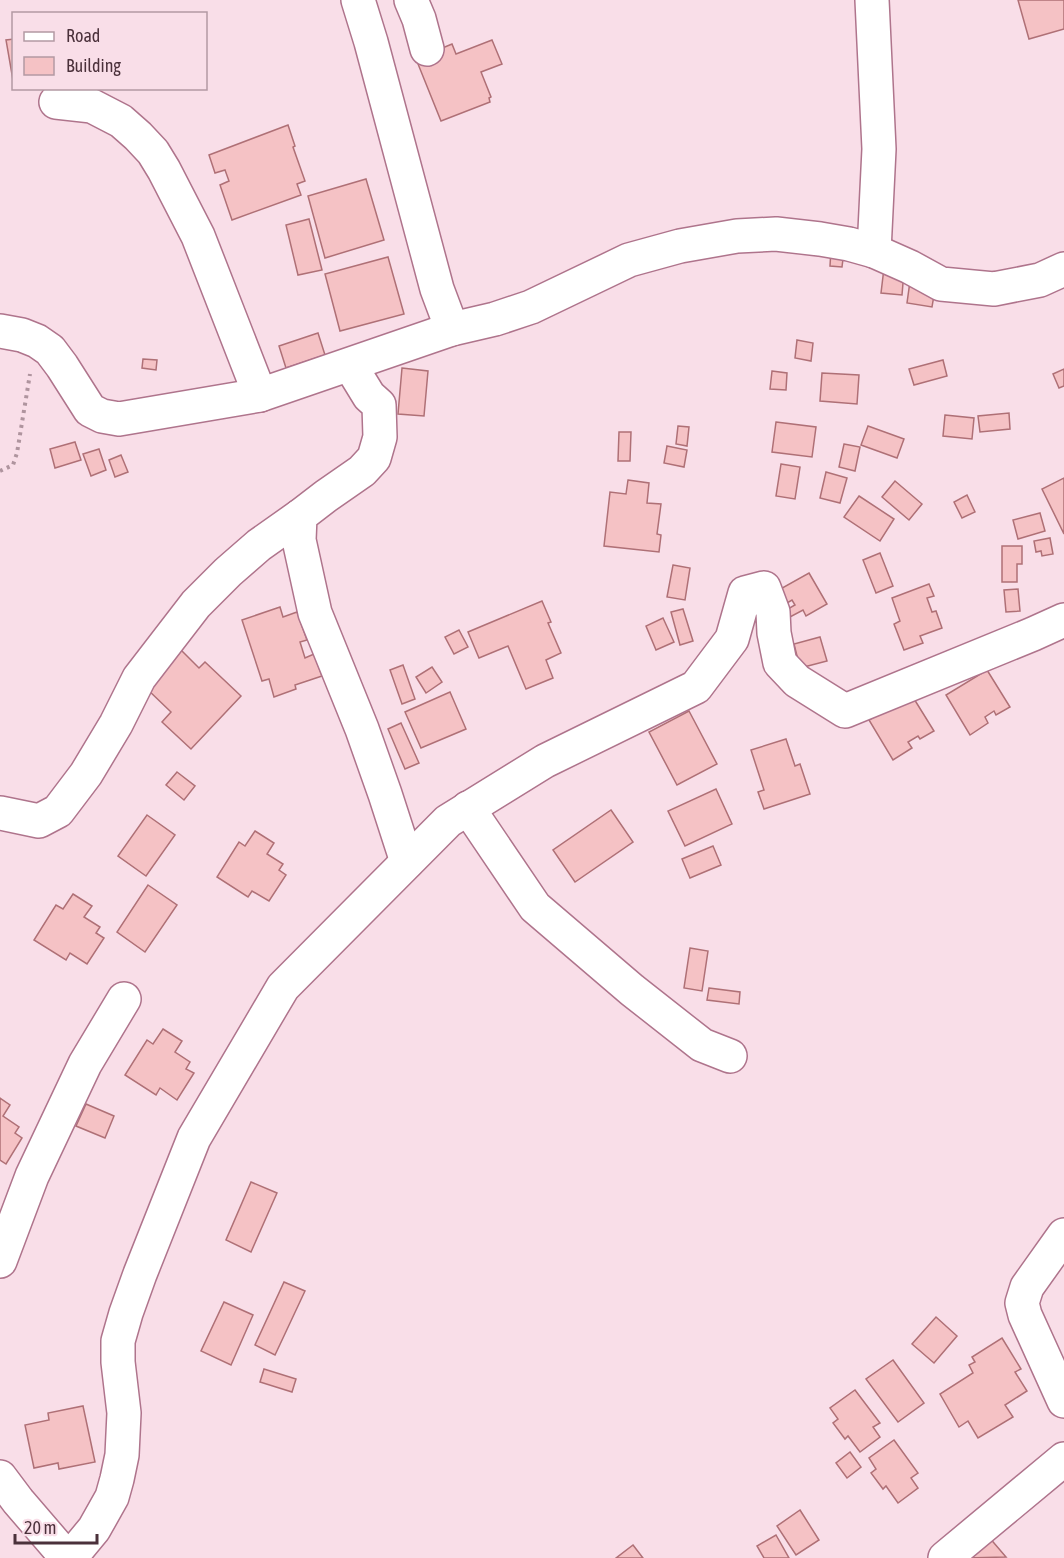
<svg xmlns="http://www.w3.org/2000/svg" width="1064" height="1558" viewBox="0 0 1064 1558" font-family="'Asap Condensed',sans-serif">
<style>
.building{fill:#f5c2c5;stroke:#af7076;stroke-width:1.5}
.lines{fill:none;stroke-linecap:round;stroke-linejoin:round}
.minor-casing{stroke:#af748c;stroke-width:36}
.path{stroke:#af949e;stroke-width:4;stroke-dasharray:3 4.5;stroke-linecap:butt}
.minor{stroke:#fff;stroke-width:33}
</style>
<rect width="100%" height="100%" fill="#f9dee8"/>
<g class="building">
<path d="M1018,0H1064V29L1029,39Z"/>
<path d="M14,39V86L6,40Z"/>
<path d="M492,40L502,64L481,72L491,97L489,98L490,102L441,121L416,59L452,44L456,54Z"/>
<path d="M288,125L295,146L293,147L305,181L297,184L301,195L232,220L220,185L229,181L225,170L215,173L209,155Z"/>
<path d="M366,179L384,240L325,258L308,196Z"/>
<path d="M309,219L322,270L298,275L286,225Z"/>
<path d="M831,249L844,251L842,267L830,266Z"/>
<path d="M388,257L404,314L340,331L325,274Z"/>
<path d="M884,268L904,271L902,295L881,293Z"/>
<path d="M911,274L937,278L932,307L907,303Z"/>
<path d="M318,333L325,355L286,368L279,346Z"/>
<path d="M797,340L813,343L811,361L795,358Z"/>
<path d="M143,359L157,360L156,370L142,368Z"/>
<path d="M943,360L947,376L914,385L909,369Z"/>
<path d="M402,368L428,371L424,416L398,414Z"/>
<path d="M1064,369V386L1059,388L1053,374Z"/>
<path d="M772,371L787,373L786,390L770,389Z"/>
<path d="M822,373L859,375L857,404L820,401Z"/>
<path d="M1009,413L1010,429L980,432L978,416Z"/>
<path d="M945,415L974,418L972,439L943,436Z"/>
<path d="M776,422L816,427L812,457L772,452Z"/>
<path d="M678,426L689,427L687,446L676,444Z"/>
<path d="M868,426L904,439L897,458L861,445Z"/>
<path d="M619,432H631L630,461H618Z"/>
<path d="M75,442L81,460L55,468L50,449Z"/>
<path d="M844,444L860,447L855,471L839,467Z"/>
<path d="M667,446L687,450L684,467L664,463Z"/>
<path d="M99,449L106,470L91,476L83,454Z"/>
<path d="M121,455L128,472L115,477L109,460Z"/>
<path d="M781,464L800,467L795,499L776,496Z"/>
<path d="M826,472L847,478L840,503L820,498Z"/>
<path d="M1064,478V534L1042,489Z"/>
<path d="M628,480L649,483L647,503L661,504L657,534L661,535L659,552L604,546L610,492L626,494Z"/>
<path d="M895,481L922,504L909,520L882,497Z"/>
<path d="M967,495L975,512L962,518L954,502Z"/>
<path d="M859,496L894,519L880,541L844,517Z"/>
<path d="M1040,513L1045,531L1018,539L1013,520Z"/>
<path d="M1050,538L1053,554L1042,556L1041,551L1036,552L1034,541Z"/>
<path d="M1002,546H1022V564H1017V582H1002Z"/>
<path d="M880,553L893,586L876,593L863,560Z"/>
<path d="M673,565L690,568L685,600L667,597Z"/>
<path d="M809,573L827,604L806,616L803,610L790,617L786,610L795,605L792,600L782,606L775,592Z"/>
<path d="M929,584L934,596L927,598L932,612L936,611L942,628L920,636L923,643L904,650L894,624L900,621L892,598Z"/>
<path d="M1018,589L1020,611L1006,612L1004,590Z"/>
<path d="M542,601L551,622L548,623L561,653L546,660L553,678L526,689L508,646L479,658L468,632Z"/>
<path d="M280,607L283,617L297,612L307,640L300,642L305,658L314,654L322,676L295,685L296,689L274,697L269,679L262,681L242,620Z"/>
<path d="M683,609L693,641L680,645L671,612Z"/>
<path d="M663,618L674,642L656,650L646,626Z"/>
<path d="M459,630L468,647L454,654L445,637Z"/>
<path d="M820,637L827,661L800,668L794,644Z"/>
<path d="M181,650L199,668L205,662L241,696L191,749L162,722L171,712L146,688Z"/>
<path d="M403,665L415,699L402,704L390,670Z"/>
<path d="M432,667L442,682L426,693L416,677Z"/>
<path d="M987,670L1010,707L996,715L994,711L985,717L988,723L970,735L946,695Z"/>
<path d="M450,692L466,729L421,748L405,712Z"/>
<path d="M911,694L934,731L920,739L918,736L908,742L912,748L893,760L869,720Z"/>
<path d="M689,711L717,764L677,785L649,732Z"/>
<path d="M401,723L419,763L405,769L388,729Z"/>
<path d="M786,739L795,766L800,764L810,794L764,809L758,792L764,790L751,750Z"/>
<path d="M177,772L195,786L184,800L166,785Z"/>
<path d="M716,789L732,824L685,846L668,811Z"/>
<path d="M611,810L633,842L575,882L553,850Z"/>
<path d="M147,815L175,835L146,876L118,856Z"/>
<path d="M255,831L274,843L267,854L283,864L279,870L286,875L269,901L252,891L248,897L217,877L239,842L245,846Z"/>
<path d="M713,846L721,865L690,878L682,859Z"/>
<path d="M148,885L177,905L145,952L117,932Z"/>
<path d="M73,894L92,906L84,917L100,927L96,933L104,938L87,964L70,953L66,960L34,940L56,905L63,909Z"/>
<path d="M690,948L708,951L702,991L684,988Z"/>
<path d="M709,988L740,992L739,1004L707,1000Z"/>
<path d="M163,1029L182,1041L175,1052L190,1062L186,1069L194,1073L177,1100L160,1088L156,1095L125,1075L147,1040L153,1044Z"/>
<path d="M0,1098L10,1105L3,1116L19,1127L15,1133L22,1138L6,1164L0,1160Z"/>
<path d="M86,1104L114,1116L105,1138L76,1126Z"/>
<path d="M251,1182L277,1193L251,1252L226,1240Z"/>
<path d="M284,1282L305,1291L275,1355L255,1345Z"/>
<path d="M224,1302L253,1315L231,1365L201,1351Z"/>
<path d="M936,1317L957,1336L934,1363L912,1344Z"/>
<path d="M1002,1338L1021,1369L1015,1372L1027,1391L1005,1405L1013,1417L978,1438L968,1421L959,1427L940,1394L973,1373L969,1365L975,1362L972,1357Z"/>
<path d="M893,1360L924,1403L898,1422L866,1379Z"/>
<path d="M264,1369L296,1379L292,1392L260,1382Z"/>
<path d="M855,1390L880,1423L873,1427L880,1437L860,1452L848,1436L845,1439L833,1423L838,1419L830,1408Z"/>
<path d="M83,1406L95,1462L59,1469L58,1463L34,1468L25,1425L49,1420L48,1413Z"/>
<path d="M894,1440L918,1473L911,1478L918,1488L898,1503L886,1486L883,1489L871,1473L876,1469L869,1458Z"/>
<path d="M850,1452L861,1467L847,1478L836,1463Z"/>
<path d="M800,1510L819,1540L796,1555L777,1526Z"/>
<path d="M776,1535L789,1558H764L757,1546Z"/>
<path d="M988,1536L1006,1557L964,1558Z"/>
<path d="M633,1545L643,1558H616Z"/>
</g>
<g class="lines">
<defs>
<g id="minor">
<path d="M358,0L371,42L437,289L452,329"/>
<path d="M411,0L419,19L427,49"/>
<path d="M872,0L879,149L874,251"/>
<path d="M56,102L92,106L121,121L138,136L153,152L164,170L198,236L260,395"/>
<path d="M0,331L22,335L37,341L50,350L62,366L90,410L102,416L119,419L260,395L452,329L495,319L531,307L629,260L680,246L737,236L776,234L820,239L849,244L874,251L910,267L941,284L994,289L1040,280L1064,269"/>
<path d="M350,365L369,396L379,405L380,437L374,458L362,471L326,496L300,516L299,540L315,613L362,729L385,794L407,862"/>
<path d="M468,808L535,907L632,990L702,1045L730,1056"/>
<path d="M0,813L39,821L58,811L86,774L116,724L139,678L196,604L228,572L259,545L300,516"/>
<path d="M1064,1235L1027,1287L1022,1303L1025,1315L1064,1401"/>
<path d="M0,1261L32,1176L85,1064L124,999"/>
<path d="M0,1477L18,1501L67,1558"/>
<path d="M70,1558L94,1529L112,1497L117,1479L122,1455L124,1413L118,1362V1341L126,1313L140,1274L194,1138L283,987L448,821L545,761L696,687L732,639L745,593L764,588L773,612L774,633L780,663L797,681L845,711L1033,634L1064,620"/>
<path d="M945,1558L1064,1459"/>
</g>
</defs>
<use href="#minor" class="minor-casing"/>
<path class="path" d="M0,471L13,465L17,453L30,374"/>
<use href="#minor" class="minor"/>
</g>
<rect x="12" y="12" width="195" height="78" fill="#f9dee8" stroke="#b399a3" stroke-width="1.5"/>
<rect x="24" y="32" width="30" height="9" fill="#ffffff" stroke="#b399a3" stroke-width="1.5"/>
<text x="66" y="42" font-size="18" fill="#4b313b">Road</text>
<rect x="24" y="57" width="30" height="18" fill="#f5c2c5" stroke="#b399a3" stroke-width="1.5"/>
<text x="66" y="72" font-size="18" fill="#4b313b">Building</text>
<path d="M15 1534v9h82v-9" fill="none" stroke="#4b313b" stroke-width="3"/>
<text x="24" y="1534" font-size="18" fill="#4b313b" stroke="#f9dee8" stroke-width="4.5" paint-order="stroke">20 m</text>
</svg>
